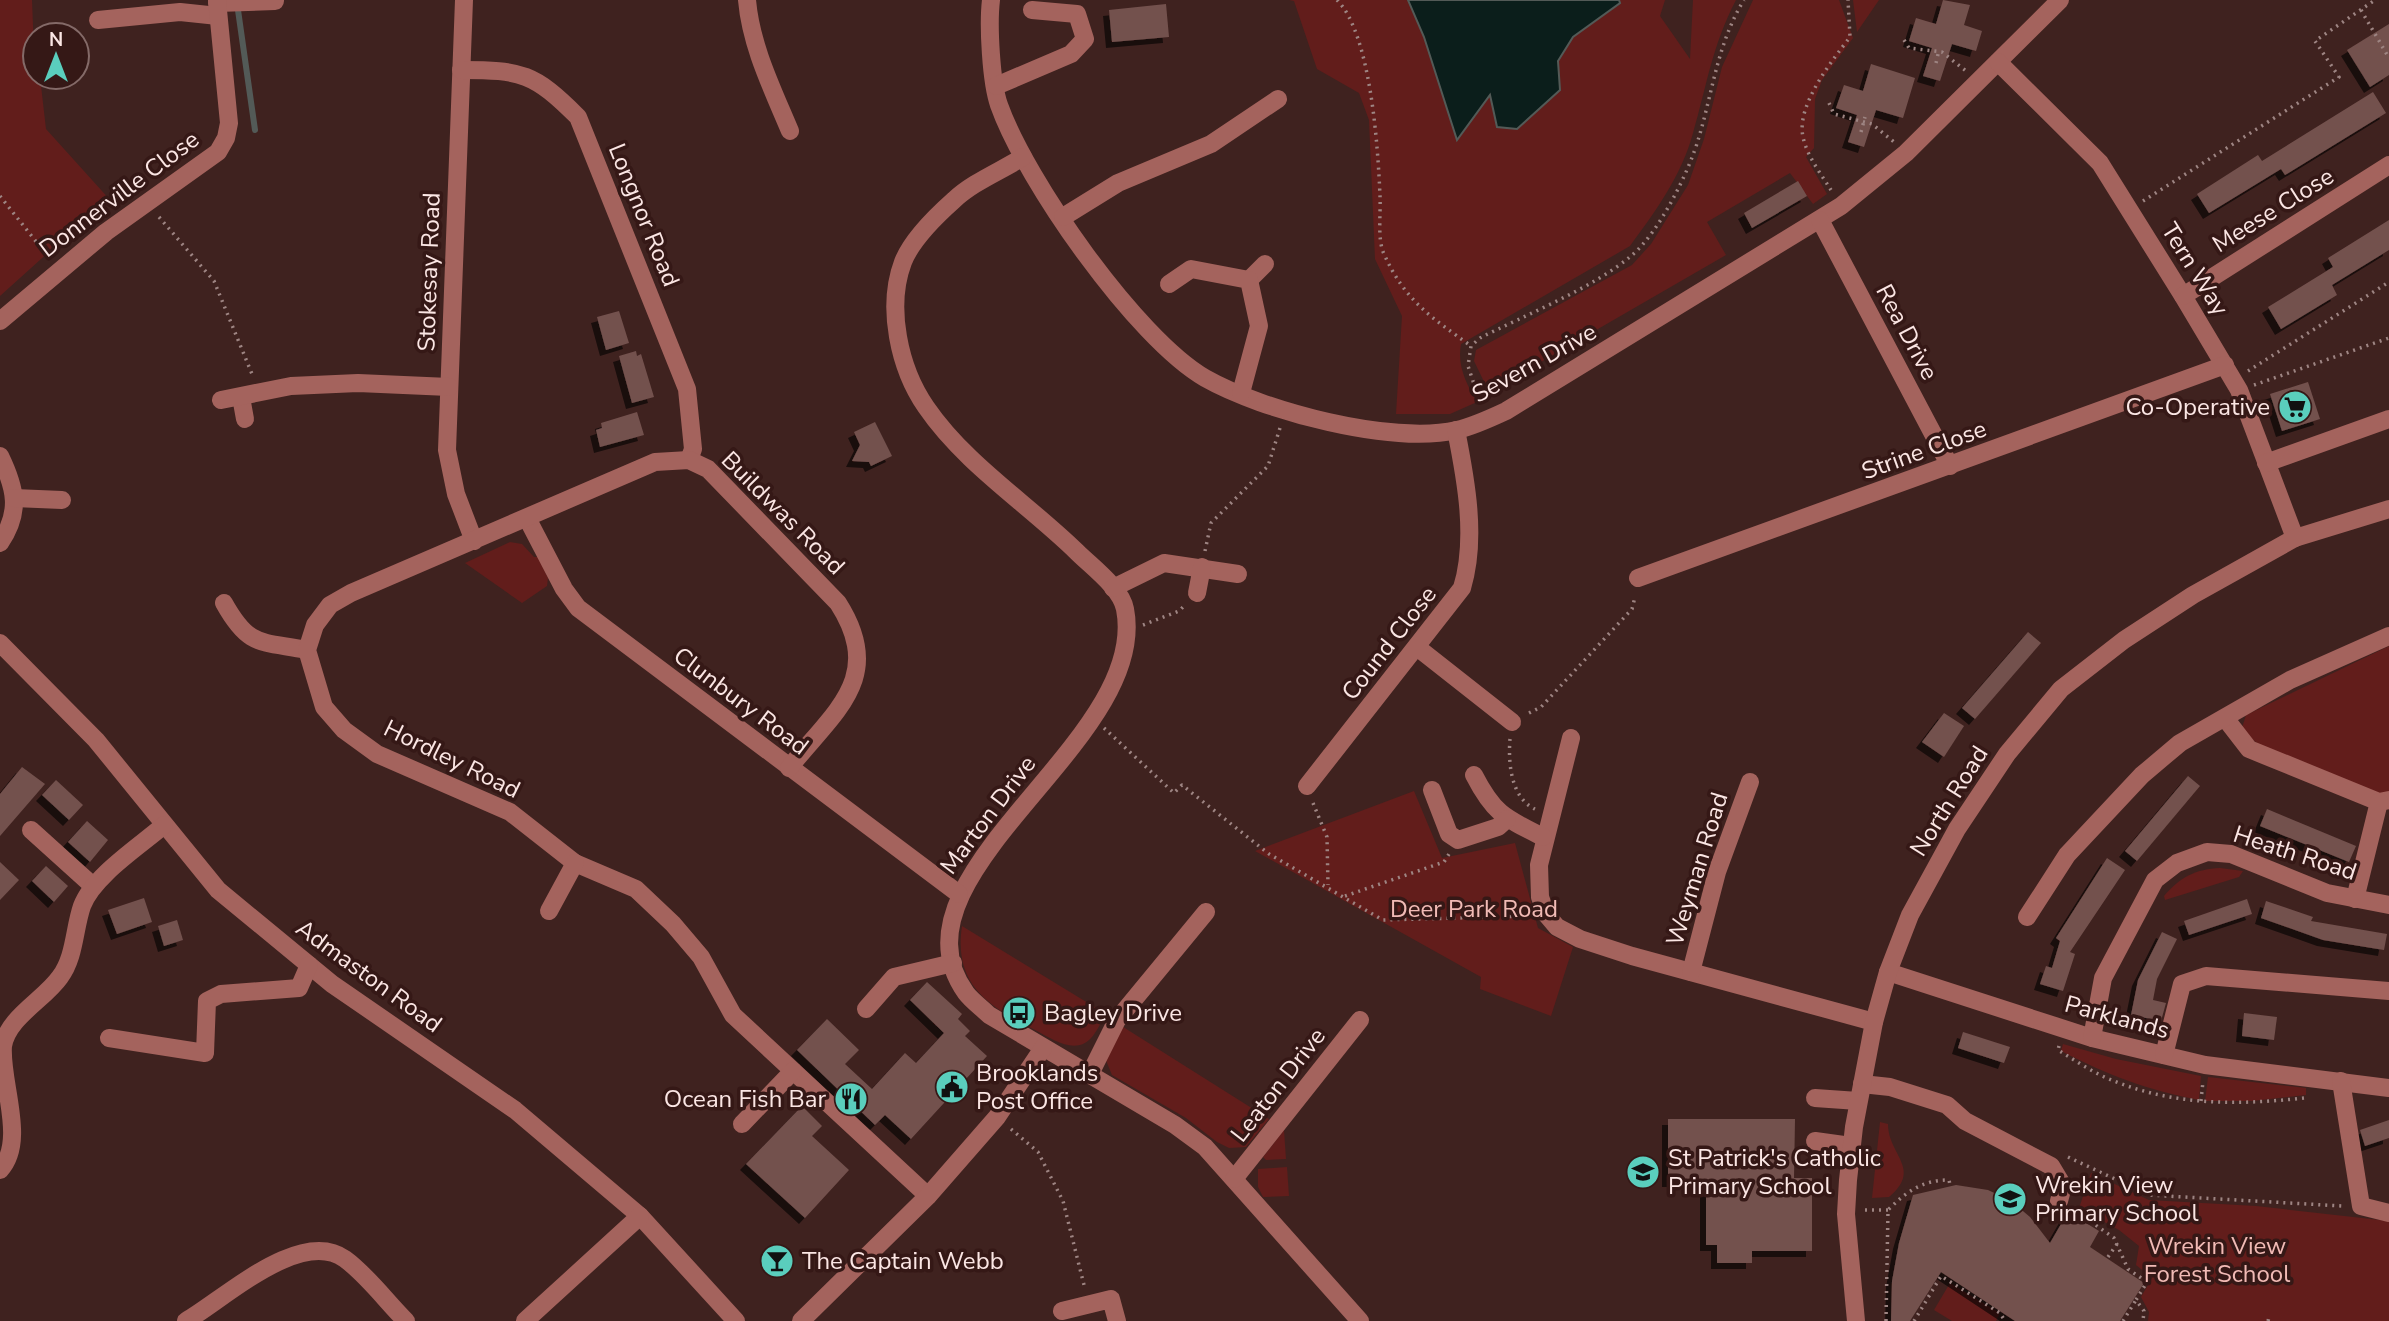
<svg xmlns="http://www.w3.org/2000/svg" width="2389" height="1321" viewBox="0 0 2389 1321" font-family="'Nunito Sans',sans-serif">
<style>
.green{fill:#621d1b}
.water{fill:#0b1e1b;stroke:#535a57;stroke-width:2}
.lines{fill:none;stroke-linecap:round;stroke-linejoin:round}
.stream{stroke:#535a57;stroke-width:6}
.building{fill:#73514d;filter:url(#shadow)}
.path{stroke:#9e8583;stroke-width:3.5;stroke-dasharray:2 5;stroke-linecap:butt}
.minor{stroke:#a4635d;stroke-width:18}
.labels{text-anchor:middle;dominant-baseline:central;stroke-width:7;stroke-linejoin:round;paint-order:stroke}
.street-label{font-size:24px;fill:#fbe6e4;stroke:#351816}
.poi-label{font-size:24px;fill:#fbe6e4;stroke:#351816;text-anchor:start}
.park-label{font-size:24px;fill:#f1bab5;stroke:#351816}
</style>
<defs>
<filter id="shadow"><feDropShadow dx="-6" dy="6" stdDeviation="0" flood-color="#0009"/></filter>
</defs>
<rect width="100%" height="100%" fill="#3f221f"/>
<g class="green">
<path d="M0,0H32L35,77H40L46,129L111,201L81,223L0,296Z"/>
<path d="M1289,0H1408L1424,37L1457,139L1490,94L1560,90L1558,61L1573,37L1620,4L1619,0H1665L1660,16L1690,59L1693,0H1736C1712,46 1707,85 1693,133C1682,175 1655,212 1630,246L1461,344C1457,366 1466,383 1477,402L1450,414H1396L1402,316L1375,259L1369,120L1359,93L1317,69L1294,1Z"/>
<path d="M1753,0H1839L1853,38L1822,80L1815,99L1814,148L1806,157L1827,194L1813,204L1790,173L1707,222L1726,255L1489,392L1474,361L1476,350L1632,265L1651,244L1688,185L1704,139L1722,67Z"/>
<path d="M1853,0H1879L1857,32Z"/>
<path d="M510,542L522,544L534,557H538L548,578L547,586L522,603L465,563Z"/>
<path d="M2389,646V794L2378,795L2261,746L2241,731L2246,715Z"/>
<path d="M1414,791L1442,858L1515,843L1538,928L1573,947L1551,1016L1480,989L1481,977L1255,851Z"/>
<path d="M2220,868L2243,871L2239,877L2165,900L2164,896C2180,877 2196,869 2220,868Z"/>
<path d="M962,926L1106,1014C1100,1023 1094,1040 1083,1044C1068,1050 1050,1038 1037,1031C990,1007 953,986 962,926Z"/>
<path d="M1120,1025L1269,1119L1246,1147L1229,1148L1217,1142L1186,1118L1112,1075L1105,1058Z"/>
<path d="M2063,1044L2116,1059L2201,1076L2199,1100C2147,1090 2108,1075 2061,1051Z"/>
<path d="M2208,1077L2306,1088V1095L2252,1101H2205Z"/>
<path d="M1880,1122L1888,1124C1888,1155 1923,1169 1889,1197L1872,1198Z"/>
<path d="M1284,1130L1286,1159L1266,1160L1263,1157Z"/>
<path d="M1287,1167L1289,1196L1263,1197L1258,1187V1169Z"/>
<path d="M2091,1173L2149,1200L2256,1206L2389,1221V1321H2148L2149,1312L2141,1297L2152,1278L2136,1265L2139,1246L2119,1230L2079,1208Z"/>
<path d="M1950,1283L2000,1313L1996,1321H1952L1934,1310Z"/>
</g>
<path class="water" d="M1408,0H1619L1620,3L1573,37L1558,61L1560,90L1517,129L1497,127L1490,95L1457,140L1424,37Z"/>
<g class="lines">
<path class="stream" d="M237,3L255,130"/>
</g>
<g class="building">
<path d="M1943,0L1970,5L1964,25L1982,31L1976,51L1952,44L1940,81L1923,76L1932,48L1909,41L1916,18L1936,24Z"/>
<path d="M1166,4L1169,37L1112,42L1109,10Z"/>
<path d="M2389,24V75L2370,87L2347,50Z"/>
<path d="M1871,64L1915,78L1903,118L1876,110L1864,147L1848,142L1857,115L1836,108L1844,85L1863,91Z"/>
<path d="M2373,92L2386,113L2285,175L2281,169L2209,213L2197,194L2258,155L2262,161Z"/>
<path d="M1798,181L1807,196L1752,228L1744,213Z"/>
<path d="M2389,220V250L2332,285L2337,295L2281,329L2268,307L2333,267L2328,258Z"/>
<path d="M619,311L629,343L606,350L597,317Z"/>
<path d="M636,351L637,356L641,354L654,397L632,403L619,356Z"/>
<path d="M2308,382L2320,419L2282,431L2270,394Z"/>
<path d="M637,412L644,435L600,447L596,430L602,428L601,423Z"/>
<path d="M875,422L892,456L871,466L869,462L852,461L860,445L854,432Z"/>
<path d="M2028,632L2041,643L1975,719L1962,708Z"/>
<path d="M1944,713L1964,726L1944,757L1922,742Z"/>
<path d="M22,767L45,784L0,836V794Z"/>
<path d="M2188,776L2200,786L2137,861L2125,851Z"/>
<path d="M56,780L83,805L69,820L42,795Z"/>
<path d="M2267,809L2356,846L2349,862L2260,826Z"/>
<path d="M87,821L108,840L90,862L68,842Z"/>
<path d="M2107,858L2125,870L2070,952L2075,954L2063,991L2040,984L2046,966L2052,968L2060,941L2056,938Z"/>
<path d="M0,862L19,880L0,900Z"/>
<path d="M46,866L68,886L54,902L32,881Z"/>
<path d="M144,898L152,922L117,934L108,910Z"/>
<path d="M2247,899L2252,914L2189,935L2184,921Z"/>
<path d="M2266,901L2313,917L2311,921L2387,934L2384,950L2323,940L2261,918Z"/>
<path d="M177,920L183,940L164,946L158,926Z"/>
<path d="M2162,932L2177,939L2157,979L2153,1000L2166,1003L2161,1021L2131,1015L2138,980Z"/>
<path d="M927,982L962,1014L958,1019L970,1031L965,1036L987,1056L911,1139L885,1115L875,1125L797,1050L827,1019L859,1050L845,1064L872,1089L905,1053L916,1063L944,1033L910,1000Z"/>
<path d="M2244,1013L2277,1017L2274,1040L2242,1036Z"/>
<path d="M1963,1032L2010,1047L2004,1063L1958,1048Z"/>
<path d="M802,1106L822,1126L812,1136L849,1170L805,1218L746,1164Z"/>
<path d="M1668,1119H1795L1794,1178H1812V1251H1752V1263H1717V1245H1706V1181H1668Z"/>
<path d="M2389,1120V1138L2365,1146L2360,1130Z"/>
<path d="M1956,1185L1988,1190L2011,1201L2030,1217L2050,1243L2068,1212L2099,1231L2090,1247L2144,1283L2120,1321H2015L1941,1272L1910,1321H1891L1892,1281L1899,1243L1913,1195Z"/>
</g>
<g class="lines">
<g class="path">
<path d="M1337,0C1371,34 1378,148 1380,196C1381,213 1377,239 1384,254C1405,301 1431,317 1471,346"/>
<path d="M2361,10L2389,58"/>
<path d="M1904,40L1909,48L1942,52L1966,71"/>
<path d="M1936,63L1939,50"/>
<path d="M1829,103L1834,114L1872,124L1894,142"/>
<path d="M1861,132L1865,117"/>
<path d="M1831,190C1821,174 1807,156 1803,137C1796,105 1832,61 1850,37L1848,0"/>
<path d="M0,196L49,258"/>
<path d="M2143,201L2339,77L2315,41L2375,0"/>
<path d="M159,217L214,281L252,374"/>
<path d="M2248,371L2389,282"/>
<path d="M2254,385L2389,338"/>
<path d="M1480,402L1468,366L1471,346L1480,338C1525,315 1593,288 1631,256C1659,233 1689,172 1699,137C1713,90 1718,42 1744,0"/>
<path d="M1205,551L1211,523L1268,466L1280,428"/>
<path d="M1143,625L1179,611L1186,604"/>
<path d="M1529,713L1541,707L1632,609L1635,597"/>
<path d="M1104,728L1174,793L1182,785L1269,854L1383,920L1530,916"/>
<path d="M1510,739C1508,763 1511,798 1535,809"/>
<path d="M1313,803L1327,837L1328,885"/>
<path d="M1345,896L1444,862L1449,854"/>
<path d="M2059,1046L2058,1050C2076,1061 2095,1074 2114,1081C2176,1106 2239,1105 2304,1098"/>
<path d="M2201,1101L2203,1081"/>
<path d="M1011,1129L1038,1152L1063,1201L1085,1289"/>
<path d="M2068,1157L2149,1195L2342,1206"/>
<path d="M2073,1209L2114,1238L2128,1269L2147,1282L2136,1300L2144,1311L2143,1321"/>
<path d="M1865,1210H1888"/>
<path d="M2108,1257L2117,1244"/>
<path d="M1886,1321L1888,1210C1906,1192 1922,1180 1949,1180L1950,1185"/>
<path d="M1914,1321L1941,1276L2000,1313L2005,1321"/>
<path d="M2123,1321L2136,1300"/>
<path d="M2268,1321L2269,1317"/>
</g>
<g class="minor">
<path d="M464,0L447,450L456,494L474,541"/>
<path d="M747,0C751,46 772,88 790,131"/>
<path d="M991,0C988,25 991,82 999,105C1026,181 1136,338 1205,378C1263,411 1392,445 1457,430C1474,426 1491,418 1506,411L1841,206L1906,153L2060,0"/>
<path d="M217,3L275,1"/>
<path d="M98,20L180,12L218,16"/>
<path d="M1998,62L2100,163L2183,296L2239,390L2295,538"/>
<path d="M461,70C522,70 534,73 578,117L687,389L693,449L689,460"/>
<path d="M996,86L1071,54L1085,39L1077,14L1032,10"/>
<path d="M1023,157C1001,171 973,182 954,200C936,216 912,239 903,262C886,307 899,368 926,407C965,464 1028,504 1077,552C1092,567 1121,588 1125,609C1151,742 880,874 966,993C972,1001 982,1008 989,1015L1175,1125L1205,1147L1360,1321"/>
<path d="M1063,217L1118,183L1211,144L1278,99"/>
<path d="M1820,220L1950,466"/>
<path d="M1249,280L1265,264"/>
<path d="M1169,284L1191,269L1249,280L1259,326L1241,393"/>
<path d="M2183,296L2389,165"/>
<path d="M0,321L106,232L218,152L226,138L229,123L217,0"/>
<path d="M241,397L245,419"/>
<path d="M221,400L291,386L358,383L449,387"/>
<path d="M0,456C16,489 21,512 0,543"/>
<path d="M2266,463L2389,419"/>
<path d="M14,498L62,500"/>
<path d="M527,518L564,589L578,608L959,894"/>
<path d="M1638,578L2225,365"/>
<path d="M1113,588L1164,563L1238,574"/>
<path d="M1197,593L1202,567"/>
<path d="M224,603C249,648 261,641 307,650"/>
<path d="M0,643L96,740L218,890L332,984L515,1110L640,1216L736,1321"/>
<path d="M1418,648L1512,722"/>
<path d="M2225,718L2249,749L2379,802L2389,800"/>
<path d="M1571,738L1539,865L1540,897L1546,914L1557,927L1580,939L1632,956L1874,1022"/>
<path d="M789,768C834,711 886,678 838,603L708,469L689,460L655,462L351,593L330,605L315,625L307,650L324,707L344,730L377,754L510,812L575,863L636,889L673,924L701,957L733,1015L928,1196"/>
<path d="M1474,775C1494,814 1505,818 1543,837"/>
<path d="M1307,786L1462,588C1477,539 1466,480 1456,430"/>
<path d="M1432,790L1449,834L1458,840L1498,827L1507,819"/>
<path d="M31,830L93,886"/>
<path d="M2355,899L2379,802"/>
<path d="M549,911L575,863"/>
<path d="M2027,917L2067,855L2142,775L2180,743L2290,680L2389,636"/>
<path d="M1691,972L1717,872L1750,782"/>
<path d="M1888,972L2092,1038L2205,1065L2389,1088"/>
<path d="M866,1009L894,977L953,963"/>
<path d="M109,1038L205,1053L207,1001L221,994L299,988L309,965"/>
<path d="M2092,1038L2103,978L2155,880L2177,863L2207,852L2231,854L2327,893L2389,905"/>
<path d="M2164,1055L2182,984L2206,976L2389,991"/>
<path d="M1090,1074L1117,1020L1206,912"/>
<path d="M2341,1081L2361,1206L2389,1213"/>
<path d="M1862,1084L1890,1087L1947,1105L1965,1121L2051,1166L2063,1186L2059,1201"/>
<path d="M1815,1098L1858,1101"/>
<path d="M742,1124L793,1071"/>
<path d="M1815,1141L1851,1146"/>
<path d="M0,1170C27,1141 0,1082 3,1046C8,1017 44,1000 60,977C75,957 74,929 82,906C93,876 140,846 164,825"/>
<path d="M1234,1179L1360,1020"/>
<path d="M1062,1311L1111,1299L1117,1321"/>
<path d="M186,1321C224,1299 301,1227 345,1259C367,1275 386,1301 406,1321"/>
<path d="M525,1321L640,1216"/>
<path d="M801,1321L928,1196L997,1117L1043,1048"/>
<path d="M1856,1321L1846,1214L1848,1180L1854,1127L1874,1022L1888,972L1910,915L1957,829L2007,754L2061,689L2124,640L2193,595L2295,538L2389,509"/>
</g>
</g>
<defs>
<symbol id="supermarket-disc" viewBox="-11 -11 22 22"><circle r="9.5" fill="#5acebd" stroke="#351816"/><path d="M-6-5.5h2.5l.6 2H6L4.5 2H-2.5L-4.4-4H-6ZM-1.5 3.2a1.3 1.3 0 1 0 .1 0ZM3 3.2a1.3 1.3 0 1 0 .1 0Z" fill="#111"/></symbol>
<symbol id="bus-disc" viewBox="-11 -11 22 22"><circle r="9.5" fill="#5acebd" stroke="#351816"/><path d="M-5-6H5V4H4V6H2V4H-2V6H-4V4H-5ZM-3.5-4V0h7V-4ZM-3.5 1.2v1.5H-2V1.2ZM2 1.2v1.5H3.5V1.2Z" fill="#111"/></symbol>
<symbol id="civic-disc" viewBox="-11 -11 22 22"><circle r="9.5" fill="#5acebd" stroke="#351816"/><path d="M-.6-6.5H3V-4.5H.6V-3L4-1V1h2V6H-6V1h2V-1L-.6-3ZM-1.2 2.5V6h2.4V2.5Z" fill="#111"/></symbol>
<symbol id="restaurant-disc" viewBox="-11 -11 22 22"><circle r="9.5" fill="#5acebd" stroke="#351816"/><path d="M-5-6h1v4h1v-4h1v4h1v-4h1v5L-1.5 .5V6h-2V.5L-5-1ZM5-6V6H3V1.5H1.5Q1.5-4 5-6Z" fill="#111"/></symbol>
<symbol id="school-disc" viewBox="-11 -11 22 22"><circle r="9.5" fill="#5acebd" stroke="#351816"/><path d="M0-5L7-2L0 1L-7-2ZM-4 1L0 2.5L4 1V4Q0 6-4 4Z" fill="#111"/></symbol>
<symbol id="bar-disc" viewBox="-11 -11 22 22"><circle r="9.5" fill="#5acebd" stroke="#351816"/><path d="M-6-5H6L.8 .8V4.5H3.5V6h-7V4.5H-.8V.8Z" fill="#111"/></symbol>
</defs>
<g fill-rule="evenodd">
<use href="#supermarket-disc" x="2276" y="388" width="38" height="38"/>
<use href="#bus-disc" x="1000" y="994" width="38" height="38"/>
<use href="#civic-disc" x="933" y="1068" width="38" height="38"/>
<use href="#restaurant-disc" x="832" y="1080" width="38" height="38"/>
<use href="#school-disc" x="1624" y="1153" width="38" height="38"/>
<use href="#school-disc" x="1991" y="1180" width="38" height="38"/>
<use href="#bar-disc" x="758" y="1242" width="38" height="38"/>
</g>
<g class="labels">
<g class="street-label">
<text transform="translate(119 194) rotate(-37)">Donnerville Close</text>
<text transform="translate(2273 210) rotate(-32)">Meese Close</text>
<text transform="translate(644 215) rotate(68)">Longnor Road</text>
<text transform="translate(2195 269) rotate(58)">Tern Way</text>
<text transform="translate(429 272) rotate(-88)">Stokesay Road</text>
<text transform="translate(1907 332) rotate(62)">Rea Drive</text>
<text transform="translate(1534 363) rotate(-29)">Severn Drive</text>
<text transform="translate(1924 450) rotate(-20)">Strine Close</text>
<text transform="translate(783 513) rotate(45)">Buildwas Road</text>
<text transform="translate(1389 643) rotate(-52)">Cound Close</text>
<text transform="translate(741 701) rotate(37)">Clunbury Road</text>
<text transform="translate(452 759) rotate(26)">Hordley Road</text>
<text transform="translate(1949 801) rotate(-58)">North Road</text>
<text transform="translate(988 815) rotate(-53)">Marton Drive</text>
<text transform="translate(2295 853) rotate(18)">Heath Road</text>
<text transform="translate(1697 869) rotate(-73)">Weyman Road</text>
<text transform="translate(369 976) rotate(36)">Admaston Road</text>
<text transform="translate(2117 1017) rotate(15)">Parklands</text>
<text transform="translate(1278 1085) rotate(-52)">Leaton Drive</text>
</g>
<g class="poi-label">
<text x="2270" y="407" text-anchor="end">Co-Operative</text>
<text x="1044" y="1013">Bagley Drive</text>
<text x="976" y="1073">Brooklands<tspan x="976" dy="28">Post Office</tspan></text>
<text x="826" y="1099" text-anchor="end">Ocean Fish Bar</text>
<text x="1668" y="1158">St Patrick's Catholic<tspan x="1668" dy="28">Primary School</tspan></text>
<text x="2035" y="1185">Wrekin View<tspan x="2035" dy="28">Primary School</tspan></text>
<text x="802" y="1261">The Captain Webb</text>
</g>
<g class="park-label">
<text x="1474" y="909">Deer Park Road</text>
<text x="2217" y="1246">Wrekin View<tspan x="2217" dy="28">Forest School</tspan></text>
</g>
</g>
<g transform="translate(56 56)"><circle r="33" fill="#351816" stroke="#846a68" stroke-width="2"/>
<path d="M0-5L12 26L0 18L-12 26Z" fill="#5acebd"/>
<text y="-10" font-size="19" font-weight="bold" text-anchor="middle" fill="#fbe6e4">N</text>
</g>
</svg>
